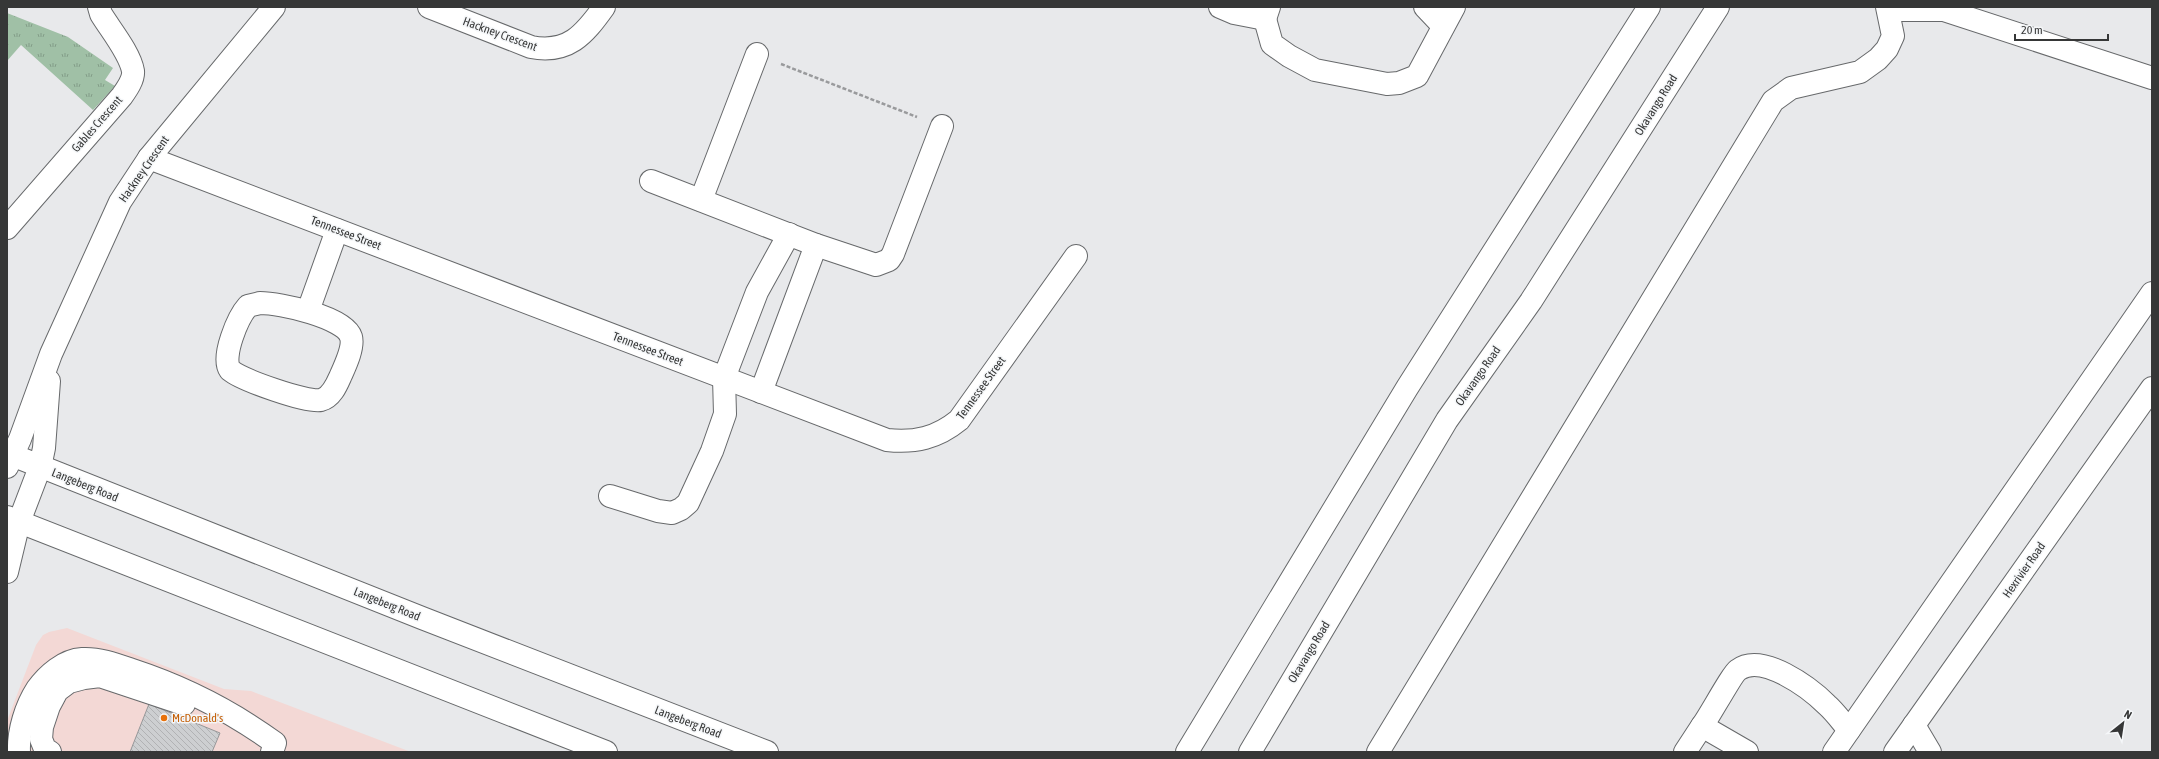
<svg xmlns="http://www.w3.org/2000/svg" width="2159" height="759" viewBox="0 0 2159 759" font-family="'Asap Condensed',sans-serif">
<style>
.commercial{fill:#f3d8d5}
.grass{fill:url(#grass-tufts)}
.building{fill:url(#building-back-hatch);stroke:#969799}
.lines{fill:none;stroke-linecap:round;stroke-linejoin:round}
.minor-casing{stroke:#67696b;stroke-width:24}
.major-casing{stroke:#67696b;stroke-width:24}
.path{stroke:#999a9c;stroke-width:2.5;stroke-dasharray:4 2;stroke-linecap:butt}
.minor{stroke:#fff;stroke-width:22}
.major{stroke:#fff;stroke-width:22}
.food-dot{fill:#e8710a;stroke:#f5f7f9;stroke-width:1.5}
.labels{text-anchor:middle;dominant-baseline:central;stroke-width:3;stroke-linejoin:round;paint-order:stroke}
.street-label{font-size:12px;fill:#363737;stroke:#f5f7f9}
.food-label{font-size:12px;fill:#c56008;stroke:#f5f7f9;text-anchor:start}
</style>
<defs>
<pattern id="grass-tufts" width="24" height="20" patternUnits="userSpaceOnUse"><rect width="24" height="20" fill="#a0c0a6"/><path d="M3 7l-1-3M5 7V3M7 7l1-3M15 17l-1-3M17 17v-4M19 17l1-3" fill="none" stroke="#839d88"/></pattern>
<pattern id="building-back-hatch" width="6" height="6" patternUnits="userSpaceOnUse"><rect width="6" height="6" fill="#cdcfd1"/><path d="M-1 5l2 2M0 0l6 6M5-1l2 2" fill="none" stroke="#b1b2b4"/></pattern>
</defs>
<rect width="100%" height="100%" fill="#e8e9eb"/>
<path class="commercial" d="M67,628L224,689L251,691L411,752H7V721L36,645L43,635L49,632Z"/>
<path class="grass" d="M7,13L68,37L113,68L105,80L115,86L93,110L21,45L7,61Z"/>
<path class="building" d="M149,704L220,733L212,752H130Z"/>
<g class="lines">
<defs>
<g id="minor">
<path d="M429,7L531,47C568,54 584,35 604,7"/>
<path d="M1220,7L1234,13L1265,19L1269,7"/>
<path d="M1425,7L1443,26"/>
<path d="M1889,10H1944L2152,78"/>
<path d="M1265,19L1272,44L1289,56L1315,70L1387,84L1399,83L1417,76L1454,7"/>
<path d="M149,158L887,440C915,443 937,438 959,420L1076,256"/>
<path d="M651,181L816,245L876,265L889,260L893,254L942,126"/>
<path d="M701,200L757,54"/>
<path d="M7,228L122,96C127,89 134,79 133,71C130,53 110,29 101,14L99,7"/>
<path d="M260,303C280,303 345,317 351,337C354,347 345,366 341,375C337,384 332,397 321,400C307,403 242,380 230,370C221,357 238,317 248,306Z"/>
<path d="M308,311L337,230"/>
<path d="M761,392L816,245"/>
<path d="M7,467L20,439L51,354L120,202L149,158L274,7"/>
<path d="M610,496L658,511L672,513L681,509L688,503L712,451L725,414L724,378L757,292L789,234"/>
<path d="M7,572L19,522L40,467L44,448L49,381"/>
<path d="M1914,725L1930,752"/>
<path d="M1702,726C1709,717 1732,674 1738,670C1762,652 1810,688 1827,705C1835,712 1842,722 1849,730"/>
<path d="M19,752C18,731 26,706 37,689C47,675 64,660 82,659C99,658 115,664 132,670C184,687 231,711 275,743L272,752"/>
<path d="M50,752L45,749L41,739L42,727L49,706L57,691L69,682L84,678L100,676L184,704"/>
<path d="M1378,752L1773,101L1791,88L1860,72L1878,59L1887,49L1893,36L1887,7"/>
<path d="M1685,752L1702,726L1747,752"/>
<path d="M1834,752L2152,293"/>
<path d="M1895,752L2152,388"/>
</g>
<g id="major">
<path d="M7,453L422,618L767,752"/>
<path d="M7,517L606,752"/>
<path d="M1187,752L1407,388L1649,7"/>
<path d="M1250,752L1447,420L1531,301L1718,7"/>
</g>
</defs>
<use href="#minor" class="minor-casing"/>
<use href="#major" class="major-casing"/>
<path class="path" d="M781,64L917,117"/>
<use href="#minor" class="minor"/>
<use href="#major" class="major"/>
</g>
<circle class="food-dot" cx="164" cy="718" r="4"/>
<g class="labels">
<g class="street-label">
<text transform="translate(500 34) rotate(20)">Hackney Crescent</text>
<text transform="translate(1656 105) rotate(-58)">Okavango Road</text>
<text transform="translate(97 124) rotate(-49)">Gables Crescent</text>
<text transform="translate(144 169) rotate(-55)">Hackney Crescent</text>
<text transform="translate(346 233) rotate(21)">Tennessee Street</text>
<text transform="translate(648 349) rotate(21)">Tennessee Street</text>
<text transform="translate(1478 376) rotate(-55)">Okavango Road</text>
<text transform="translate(981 388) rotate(-54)">Tennessee Street</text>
<text transform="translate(85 485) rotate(22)">Langeberg Road</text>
<text transform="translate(2024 570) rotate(-55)">Hexrivier Road</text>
<text transform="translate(387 604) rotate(22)">Langeberg Road</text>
<text transform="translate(1309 652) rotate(-59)">Okavango Road</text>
<text transform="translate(688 722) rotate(21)">Langeberg Road</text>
</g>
<g class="food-label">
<text x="172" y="718">McDonald's</text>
</g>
</g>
<rect width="2159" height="759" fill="none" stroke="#363737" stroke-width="16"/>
<g transform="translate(2123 723) rotate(30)" stroke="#f5f7f9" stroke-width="3" paint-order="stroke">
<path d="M0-3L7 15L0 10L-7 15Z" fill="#363737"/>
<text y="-6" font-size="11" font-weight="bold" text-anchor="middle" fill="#363737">N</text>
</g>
<path d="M2015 34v6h93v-6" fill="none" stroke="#363737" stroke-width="2"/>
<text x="2021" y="34" font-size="12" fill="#363737" stroke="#f5f7f9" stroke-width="3" paint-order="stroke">20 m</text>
</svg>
